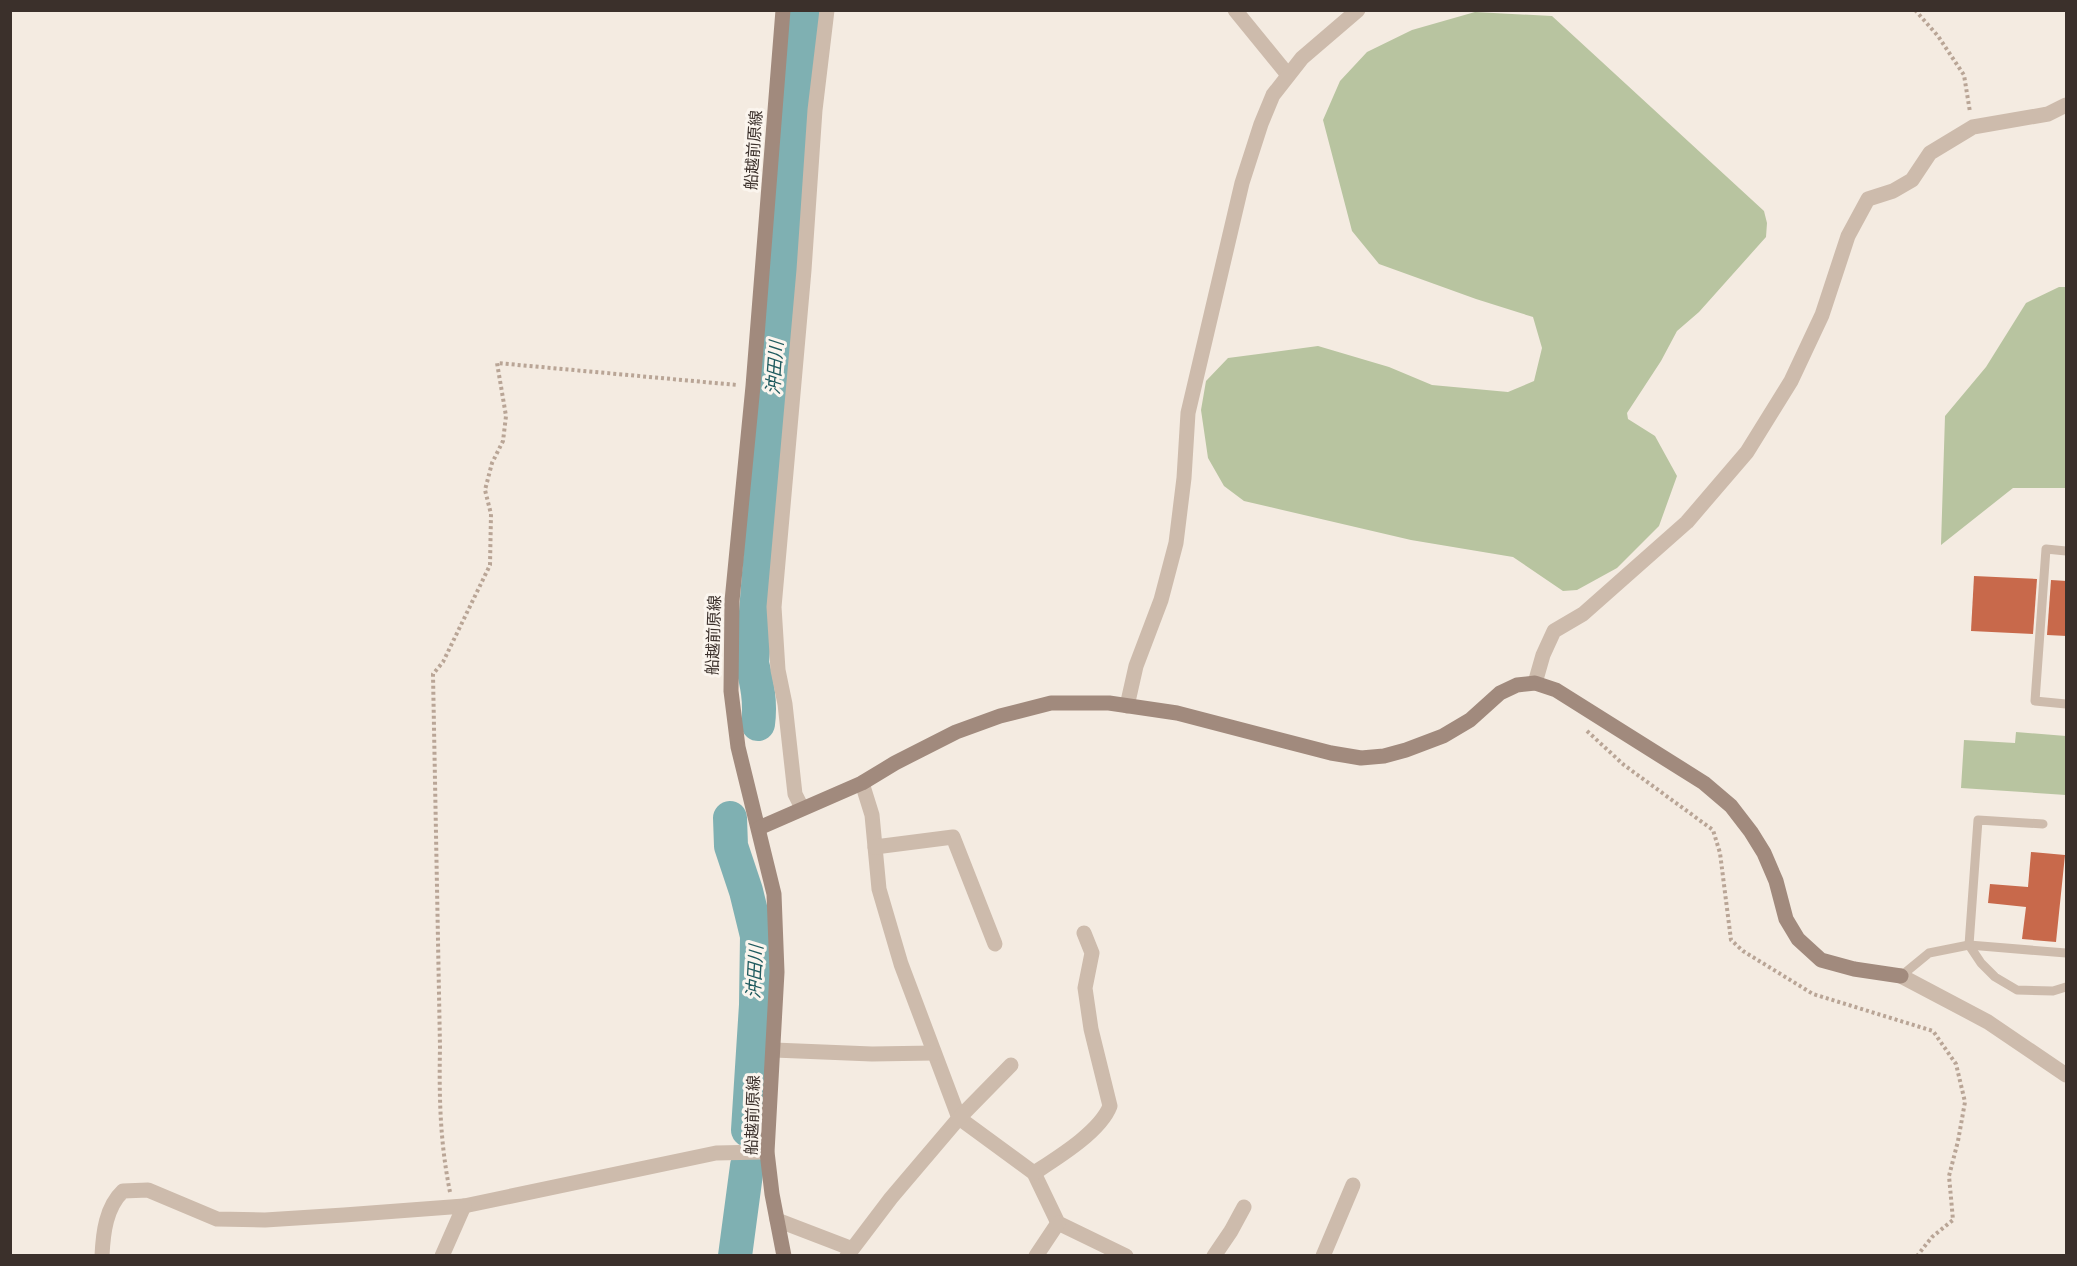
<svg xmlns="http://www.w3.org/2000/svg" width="2077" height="1266" viewBox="0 0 2077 1266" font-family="'Nunito Sans','Noto Sans JP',sans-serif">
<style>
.green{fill:#b8c4a0}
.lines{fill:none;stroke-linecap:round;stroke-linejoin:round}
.river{stroke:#7fb0b2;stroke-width:34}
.building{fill:#c8694b}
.path{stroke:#b9a596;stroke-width:4;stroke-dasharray:3 3;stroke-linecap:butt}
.lane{stroke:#cdbbac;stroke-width:9}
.street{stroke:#cdbbac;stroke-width:15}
.secondary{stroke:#a18a7d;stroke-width:15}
.labels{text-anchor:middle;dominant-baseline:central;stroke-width:6;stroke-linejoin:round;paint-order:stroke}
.street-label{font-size:16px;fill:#3b302b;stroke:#fbf5ee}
.water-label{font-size:18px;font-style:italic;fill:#1f5a5e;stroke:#fbf5ee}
</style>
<rect width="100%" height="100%" fill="#f4ebe1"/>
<g class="green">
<path d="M1475,12L1552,16L1764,211L1767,223L1766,237L1699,312L1677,331L1661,361L1627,413L1628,419L1655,436L1677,476L1659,526L1617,568L1577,590L1563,591L1513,557L1411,540L1244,501L1224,486L1208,458L1201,410L1206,381L1228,358L1318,346L1389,367L1432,385L1508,392L1534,381L1542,348L1533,317L1476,299L1379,264L1352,231L1323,120L1340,81L1367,52L1412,30Z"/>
<path d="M2059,287H2066V488H2013L1941,545L1945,416L1986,367L2026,303Z"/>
<path d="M2016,732L2066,736V795L1961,788L1964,740L2015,743Z"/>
</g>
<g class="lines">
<g class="river">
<path d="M758,724C761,702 757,684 752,663L803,10"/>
<path d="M730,818L731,846L746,891L757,936L756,1005L748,1130"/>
<path d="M735,1256L747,1166"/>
</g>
</g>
<g class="building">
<path d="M1974,576L2037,579L2033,634L1971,631Z"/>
<path d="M2051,580L2067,581V636L2047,635Z"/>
<path d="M2031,852L2065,855L2056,942L2022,939L2026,907L1988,903L1990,884L2028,887Z"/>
</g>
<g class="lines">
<g class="path">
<path d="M1915,10L1938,36L1964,75L1970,112"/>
<path d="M1587,731L1624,765L1713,830L1720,853L1731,940L1743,951L1813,994L1933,1031L1956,1064L1965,1102L1958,1141L1949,1176L1953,1220L1932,1237L1917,1256"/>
<path d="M450,1192C440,1142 439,1097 440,1047L433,674L443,662L490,565L491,514L485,490L492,463L503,441L506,416L497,363L737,385"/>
</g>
<g class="lane">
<path d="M2066,551L2046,549L2035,701L2066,704"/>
<path d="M2043,824L1978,820L1969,945L1981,963L1995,977L2017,990L2053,991L2066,987"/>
<path d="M1901,976L1929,953L1969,945L2066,953"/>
</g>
<g class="street">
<path d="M1235,10L1288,75"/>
<path d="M1535,683L1543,655L1554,631L1583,614L1687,522L1747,452L1791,381L1822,315L1848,236L1868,199L1893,191L1912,180L1930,153L1973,127L2048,114L2066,105"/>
<path d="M1127,706L1136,666L1161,600L1176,543L1184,478L1188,413L1242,183L1261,124L1273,95L1302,58L1358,10"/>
<path d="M862,783L872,815L879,889L901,964L959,1118L1034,1173L1058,1223L1126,1256"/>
<path d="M802,808L795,794L785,704L778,670L774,607L804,270L815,110L827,10"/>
<path d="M875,847L953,837L995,944"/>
<path d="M1901,976L1988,1022L2066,1075"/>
<path d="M774,1050L872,1054L934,1053"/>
<path d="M1034,1173C1057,1158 1100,1132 1110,1106L1091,1029L1085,988L1092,953L1084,933"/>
<path d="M777,1220L850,1248"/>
<path d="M102,1256C103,1233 106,1207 123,1191L148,1190L217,1219L265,1220L344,1215L464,1206L716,1153L767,1152"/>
<path d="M442,1256L464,1206"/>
<path d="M847,1256L891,1198L959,1118L1011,1065"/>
<path d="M1036,1256L1058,1223"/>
<path d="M1214,1256L1231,1231L1244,1207"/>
<path d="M1323,1256L1353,1185"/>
</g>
<g class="secondary">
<path d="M783,10L753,386L732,601L731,691L738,747L774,894L777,972L767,1152L772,1194L784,1256"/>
<path d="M759,828L862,783L895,763L956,732L1000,716L1051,703H1109L1177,713L1331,753L1361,758L1384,756L1406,750L1443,736L1470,720L1500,693L1517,685L1535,683L1556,690L1704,783L1731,806L1751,832L1764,853L1776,881L1786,919L1798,939L1821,960L1854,969L1901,976"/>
</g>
</g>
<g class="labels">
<g class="street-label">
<text transform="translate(754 150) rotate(-86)">船越前原線</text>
<text transform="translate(714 635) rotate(-88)">船越前原線</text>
<text transform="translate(753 1115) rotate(-88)">船越前原線</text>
</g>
<g class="water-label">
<text transform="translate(775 368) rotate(-86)">沖田川</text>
<text transform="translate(755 972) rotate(-87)">沖田川</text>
</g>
</g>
<rect width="2077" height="1266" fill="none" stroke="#3b302b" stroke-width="24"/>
</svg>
